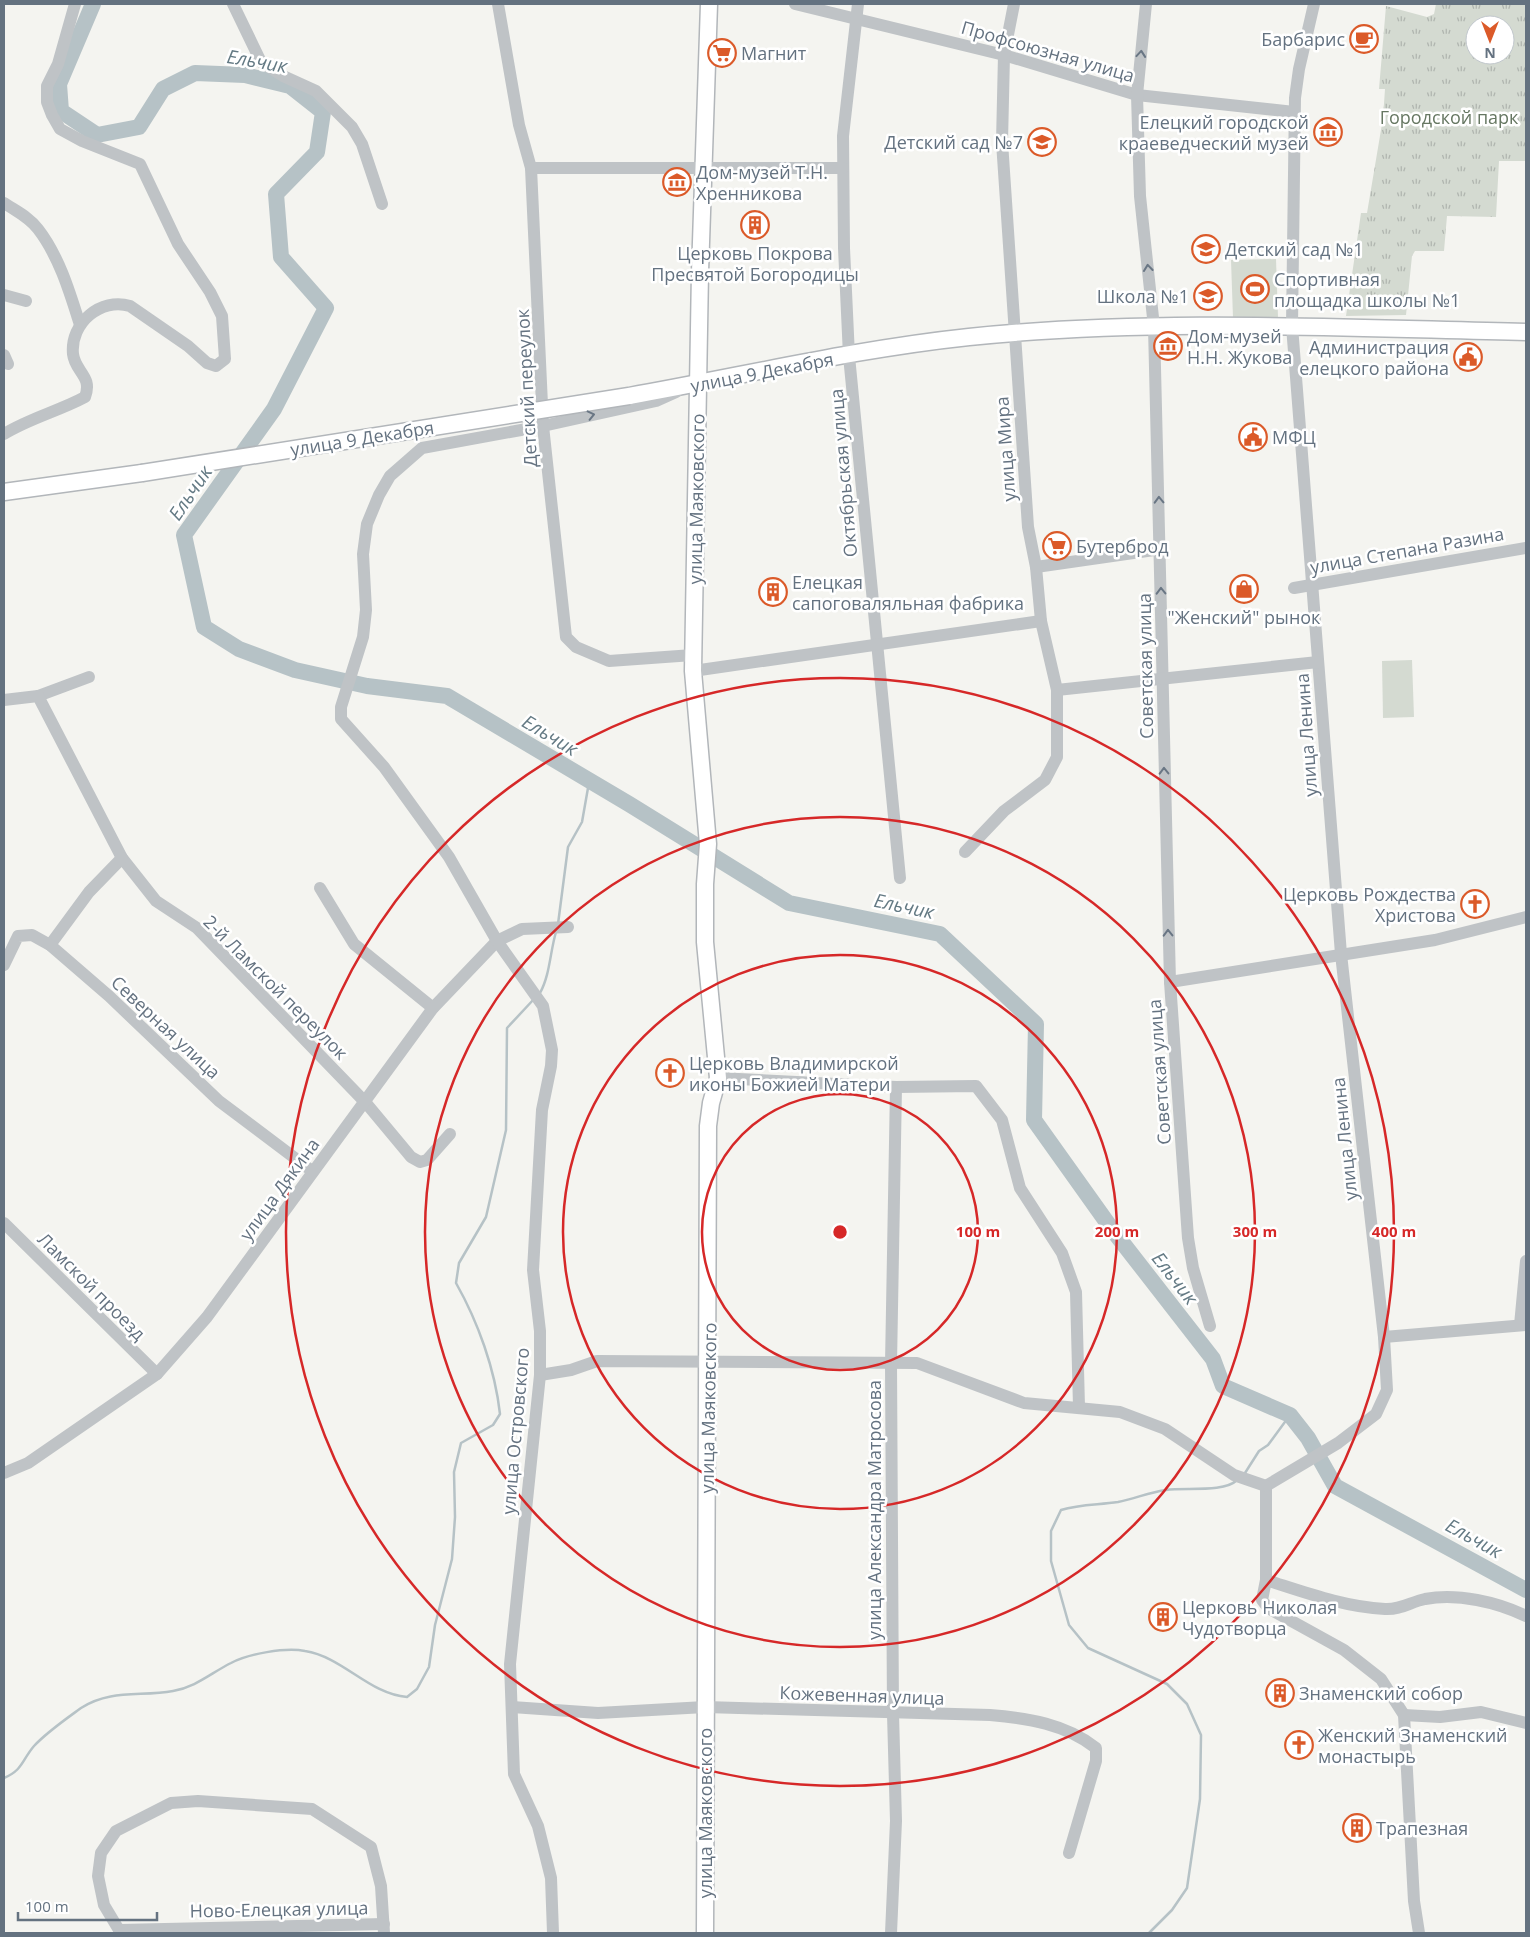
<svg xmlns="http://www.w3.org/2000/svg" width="1530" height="1937" viewBox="0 0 1530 1937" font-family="'Open Sans',sans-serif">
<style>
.green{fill:#d4dad1}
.park{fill:url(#park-tufts);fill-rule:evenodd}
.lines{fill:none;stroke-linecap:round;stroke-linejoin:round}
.stream{stroke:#b6c2c6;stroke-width:2.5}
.river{stroke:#b6c2c6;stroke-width:16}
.major-casing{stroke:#b2b6ba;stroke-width:19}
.minor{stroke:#bfc3c6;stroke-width:12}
.major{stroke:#fff;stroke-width:16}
.major-bridge-casing{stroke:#b2b6ba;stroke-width:19;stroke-linecap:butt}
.major-bridge{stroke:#fff;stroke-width:16}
.oneway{stroke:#697684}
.ring{fill:none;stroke:#d62828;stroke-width:2.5}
.labels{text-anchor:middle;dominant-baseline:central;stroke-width:5;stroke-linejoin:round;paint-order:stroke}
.poi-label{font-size:18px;fill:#647280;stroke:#fff;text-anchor:start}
.street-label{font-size:18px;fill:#647280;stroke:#fff}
.park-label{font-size:18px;fill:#667762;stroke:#fff}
.water-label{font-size:19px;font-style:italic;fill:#647a84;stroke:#fff}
.centre{fill:#d62828;stroke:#fff;stroke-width:2.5}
.ring-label{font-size:15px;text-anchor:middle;font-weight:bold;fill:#d62828;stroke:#fff;stroke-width:5;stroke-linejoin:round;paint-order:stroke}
</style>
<defs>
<pattern id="park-tufts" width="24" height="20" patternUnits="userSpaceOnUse" patternTransform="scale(1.25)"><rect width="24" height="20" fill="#d4dad1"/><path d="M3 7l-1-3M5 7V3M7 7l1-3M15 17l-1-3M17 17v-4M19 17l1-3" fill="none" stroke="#b0b5af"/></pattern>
</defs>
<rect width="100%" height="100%" fill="#f4f4f0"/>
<g class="green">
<path d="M1276,259L1278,317L1233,318L1231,260Z"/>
<path d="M1412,660L1414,717L1383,718L1382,661Z"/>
</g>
<path class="park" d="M1436,4H1526V161H1499L1496,217L1447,216L1444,251H1415L1412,256L1406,315L1346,316L1361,213H1367L1383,118L1385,89H1379L1386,6L1427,17L1434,14ZM1475,25H1505V55H1475Z"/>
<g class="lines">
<g class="stream">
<path d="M558,924L568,847L582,822L588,788L587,779"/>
<path d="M540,993C550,975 550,952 556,932"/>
<path d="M1245,1473L1259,1451L1268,1445L1290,1415"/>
<path d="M4,1778C23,1770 22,1760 34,1746C47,1732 66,1719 81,1708C111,1689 140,1697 173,1691C196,1687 211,1673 231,1663C248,1654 285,1647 305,1651C343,1657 369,1694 407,1697L417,1689L429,1667L435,1625L452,1559L455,1517L454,1472L461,1443L493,1425L500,1414C495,1369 478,1322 456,1283L459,1263L486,1217L506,1130L507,1028L534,999"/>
<path d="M1149,1933L1172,1910L1187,1888L1200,1799L1201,1735L1187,1704L1167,1684L1088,1648L1069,1625L1051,1561V1531L1061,1510C1080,1504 1098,1505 1118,1502C1134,1499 1150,1492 1166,1490C1185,1487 1224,1493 1237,1480"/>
</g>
<path class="river" d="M93,4L59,84L61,111L97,135L139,127L163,89L195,73L245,75L290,86L323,112L317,152L276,194L281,257L326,308L274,409L184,535L204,627L239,649L295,670L367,686L447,696L629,804L789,903L940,934L1036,1024L1034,1120L1111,1228L1213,1359L1223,1386L1290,1415L1308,1438L1335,1486L1526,1590"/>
<defs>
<g id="major">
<path d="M629,396C742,376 855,349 969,337C1154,318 1341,328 1526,332"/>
<path d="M4,492L142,473"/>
<path d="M705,1933L708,1126L711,1103L718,1078L705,942V884L708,844L693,671L700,272L709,4"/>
</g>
</defs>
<use href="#major" class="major-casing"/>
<g class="minor">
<path d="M233,4L261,62L283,76L316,91L352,127L362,144L382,204"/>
<path d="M498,4L519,125L531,168L543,426L566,637L576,647L609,661L693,655"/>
<path d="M795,4L1004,55L1137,95L1294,112"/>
<path d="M858,4L843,136L844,248L849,356L900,878"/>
<path d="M1146,4L1137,95L1140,196L1154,327L1170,982L1188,1238L1193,1268L1210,1326"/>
<path d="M1314,4L1299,69L1295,98L1292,326L1341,954L1384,1337L1387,1390L1376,1414L1338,1443L1266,1486V1580L1262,1600L1268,1608L1344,1650L1381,1679L1404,1715L1414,1901L1419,1933"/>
<path d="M531,168H843"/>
<path d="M4,203C16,211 29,217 38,229C59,256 70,293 80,325"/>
<path d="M4,295L26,301"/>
<path d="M4,355L8,364"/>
<path d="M4,434C30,418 59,411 85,397C93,376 75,372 73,354C70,323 101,297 130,306L188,346L207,363L216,366L225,359L222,316L210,292L178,244L140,164L82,141L60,129L52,115L47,102V86L58,64L75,4"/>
<path d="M1036,567L1161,549"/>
<path d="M1294,588L1526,548"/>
<path d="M693,671L1041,621"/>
<path d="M1057,690L1318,662"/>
<path d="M38,696L89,677"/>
<path d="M4,700L38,696L122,858L156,901L197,928L366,1103L411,1157L420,1162L427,1160L450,1134"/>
<path d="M965,852L1004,811L1045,780L1057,757V690L1041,621L1036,567L1028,527L1002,142L1004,55L1014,4"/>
<path d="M320,888L354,944L433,1008"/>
<path d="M50,945L89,892L122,858"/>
<path d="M4,965L18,936L32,935L50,945L109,996L219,1101L312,1171"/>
<path d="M1170,982L1435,940L1526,917"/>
<path d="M718,1078L896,1087L976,1086L1002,1120L1020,1188L1062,1253L1076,1292L1079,1407"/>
<path d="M4,1223L157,1374"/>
<path d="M1520,1325L1526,1261"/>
<path d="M1384,1337L1526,1325"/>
<path d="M540,1375L571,1370L597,1361L917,1363L1024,1403L1120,1412L1165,1429L1234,1475L1266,1486"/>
<path d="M4,1473L28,1463L157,1374L207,1317L433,1008L497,941L522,929L568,927"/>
<path d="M1266,1580C1304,1592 1344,1607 1385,1609C1400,1610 1411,1602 1425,1599C1458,1593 1497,1602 1526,1616"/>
<path d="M512,1707L598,1713L705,1707L990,1715C1027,1718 1066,1724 1096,1748V1761L1069,1853"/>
<path d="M1404,1715L1440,1717L1481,1712L1526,1723"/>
<path d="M119,1930L104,1905L98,1876L101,1853L116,1831L171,1803L198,1801L312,1809L371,1847L381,1886L384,1933"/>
<path d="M119,1933V1930L384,1924"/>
<path d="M553,1933L551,1878L538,1826L514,1774L510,1664L540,1375V1331L533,1270L542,1110L551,1066L552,1050L543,1006L497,941L449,857L384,767L341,719V707L363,637L366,610L363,554L367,524L379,495L390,476L422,448L543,426L656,401L676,392"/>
<path d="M891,1933L896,1821L893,1714L891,1364L896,1087"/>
</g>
<use href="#major" class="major"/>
<defs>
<path id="major-bridge" d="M142,473L629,396"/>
</defs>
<use href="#major-bridge" class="major-bridge-casing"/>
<use href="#major-bridge" class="major-bridge"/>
</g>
<defs><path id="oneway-chevron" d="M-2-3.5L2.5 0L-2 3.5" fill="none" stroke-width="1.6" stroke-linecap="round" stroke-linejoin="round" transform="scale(1.25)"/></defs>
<g class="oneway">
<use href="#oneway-chevron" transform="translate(1141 54) rotate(-85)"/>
<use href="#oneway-chevron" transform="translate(1148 268) rotate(-96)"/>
<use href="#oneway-chevron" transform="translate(591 415) rotate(-13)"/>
<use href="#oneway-chevron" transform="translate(1159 500) rotate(-92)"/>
<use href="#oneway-chevron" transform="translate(1161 591) rotate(-91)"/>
<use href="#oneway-chevron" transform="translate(1164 771) rotate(-91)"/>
<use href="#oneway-chevron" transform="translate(1168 933) rotate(-91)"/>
</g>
<g class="ring">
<circle cx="840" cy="1232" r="138"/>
<circle cx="840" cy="1232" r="277"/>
<circle cx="840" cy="1232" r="415"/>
<circle cx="840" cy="1232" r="554"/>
</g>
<defs>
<symbol id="cafe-ring" viewBox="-11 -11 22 22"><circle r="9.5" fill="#fff" stroke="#db5a29" stroke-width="1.5"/><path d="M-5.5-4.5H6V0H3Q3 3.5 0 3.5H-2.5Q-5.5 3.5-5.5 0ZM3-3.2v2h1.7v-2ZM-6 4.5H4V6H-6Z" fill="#db5a29"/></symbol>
<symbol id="supermarket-ring" viewBox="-11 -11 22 22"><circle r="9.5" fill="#fff" stroke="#db5a29" stroke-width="1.5"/><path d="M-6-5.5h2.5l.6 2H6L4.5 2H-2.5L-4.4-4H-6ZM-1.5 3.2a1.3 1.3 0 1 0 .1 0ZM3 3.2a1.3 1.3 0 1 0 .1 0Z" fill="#db5a29"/></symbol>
<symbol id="museum-ring" viewBox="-11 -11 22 22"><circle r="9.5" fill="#fff" stroke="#db5a29" stroke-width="1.5"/><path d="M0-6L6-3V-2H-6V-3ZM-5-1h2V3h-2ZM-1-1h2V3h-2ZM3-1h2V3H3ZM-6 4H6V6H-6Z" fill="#db5a29"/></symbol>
<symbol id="school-ring" viewBox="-11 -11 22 22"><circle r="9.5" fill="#fff" stroke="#db5a29" stroke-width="1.5"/><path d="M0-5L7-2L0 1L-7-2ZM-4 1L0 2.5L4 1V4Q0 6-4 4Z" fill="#db5a29"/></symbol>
<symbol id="building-ring" viewBox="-11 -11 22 22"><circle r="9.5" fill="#fff" stroke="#db5a29" stroke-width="1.5"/><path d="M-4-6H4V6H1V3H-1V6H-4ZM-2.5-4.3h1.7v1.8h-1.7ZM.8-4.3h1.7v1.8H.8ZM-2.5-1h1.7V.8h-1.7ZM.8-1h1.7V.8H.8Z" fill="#db5a29"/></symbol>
<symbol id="stadium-ring" viewBox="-11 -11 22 22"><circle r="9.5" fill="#fff" stroke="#db5a29" stroke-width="1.5"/><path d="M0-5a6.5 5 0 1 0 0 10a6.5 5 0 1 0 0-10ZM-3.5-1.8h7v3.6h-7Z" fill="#db5a29"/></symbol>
<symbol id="civic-ring" viewBox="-11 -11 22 22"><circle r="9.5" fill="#fff" stroke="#db5a29" stroke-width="1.5"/><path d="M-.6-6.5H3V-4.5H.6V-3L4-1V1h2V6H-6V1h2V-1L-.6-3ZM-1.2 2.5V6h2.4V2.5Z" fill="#db5a29"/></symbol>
<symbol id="shop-ring" viewBox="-11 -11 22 22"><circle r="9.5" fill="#fff" stroke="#db5a29" stroke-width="1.5"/><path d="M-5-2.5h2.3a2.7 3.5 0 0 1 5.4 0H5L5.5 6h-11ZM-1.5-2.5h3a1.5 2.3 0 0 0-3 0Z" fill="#db5a29"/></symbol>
<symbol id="church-ring" viewBox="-11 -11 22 22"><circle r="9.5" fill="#fff" stroke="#db5a29" stroke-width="1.5"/><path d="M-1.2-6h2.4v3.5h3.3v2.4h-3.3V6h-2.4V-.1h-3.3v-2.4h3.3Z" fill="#db5a29"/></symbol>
</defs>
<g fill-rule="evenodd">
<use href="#cafe-ring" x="1348" y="23" width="32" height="32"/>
<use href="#supermarket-ring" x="706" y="37" width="32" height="32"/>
<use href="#museum-ring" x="1312" y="116" width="32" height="32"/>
<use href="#school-ring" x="1026" y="126" width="32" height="32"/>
<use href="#museum-ring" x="661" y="166" width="32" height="32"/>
<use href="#building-ring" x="739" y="209" width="32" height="32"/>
<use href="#school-ring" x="1190" y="233" width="32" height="32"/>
<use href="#stadium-ring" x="1239" y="273" width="32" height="32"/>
<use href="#school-ring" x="1192" y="280" width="32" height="32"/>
<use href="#museum-ring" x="1152" y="330" width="32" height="32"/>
<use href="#civic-ring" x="1452" y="341" width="32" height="32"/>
<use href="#civic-ring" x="1237" y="421" width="32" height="32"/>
<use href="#supermarket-ring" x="1041" y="530" width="32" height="32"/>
<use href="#shop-ring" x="1228" y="573" width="32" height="32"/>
<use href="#building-ring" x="757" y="576" width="32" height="32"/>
<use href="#church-ring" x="1459" y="888" width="32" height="32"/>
<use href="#church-ring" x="654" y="1057" width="32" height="32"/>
<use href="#building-ring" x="1147" y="1601" width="32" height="32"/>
<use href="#building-ring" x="1264" y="1677" width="32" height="32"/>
<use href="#church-ring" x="1283" y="1729" width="32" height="32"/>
<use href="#building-ring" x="1341" y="1812" width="32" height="32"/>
</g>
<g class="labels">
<g class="poi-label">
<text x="1345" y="39" text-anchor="end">Барбарис</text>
<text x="741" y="53">Магнит</text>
<text x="1309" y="122" text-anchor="end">Елецкий городской<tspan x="1309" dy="21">краеведческий музей</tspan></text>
<text x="1023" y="142" text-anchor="end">Детский сад №7</text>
<text x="696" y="172">Дом-музей Т.Н.<tspan x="696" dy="21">Хренникова</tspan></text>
<text x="1225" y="249">Детский сад №1</text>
<text x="755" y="253" text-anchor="middle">Церковь Покрова<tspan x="755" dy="21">Пресвятой Богородицы</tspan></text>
<text x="1274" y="279">Спортивная<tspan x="1274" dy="21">площадка школы №1</tspan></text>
<text x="1189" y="296" text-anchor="end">Школа №1</text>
<text x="1187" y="336">Дом-музей<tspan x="1187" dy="21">Н.Н. Жукова</tspan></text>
<text x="1449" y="347" text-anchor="end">Администрация<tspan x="1449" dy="21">елецкого района</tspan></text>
<text x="1272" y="437">МФЦ</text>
<text x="1076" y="546">Бутерброд</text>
<text x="792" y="582">Елецкая<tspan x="792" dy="21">сапоговаляльная фабрика</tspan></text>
<text x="1244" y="617" text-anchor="middle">"Женский" рынок</text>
<text x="1456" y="894" text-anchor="end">Церковь Рождества<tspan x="1456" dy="21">Христова</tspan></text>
<text x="689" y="1063">Церковь Владимирской<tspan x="689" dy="21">иконы Божией Матери</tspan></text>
<text x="1182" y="1607">Церковь Николая<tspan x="1182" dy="21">Чудотворца</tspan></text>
<text x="1299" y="1693">Знаменский собор</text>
<text x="1318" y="1735">Женский Знаменский<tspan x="1318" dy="21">монастырь</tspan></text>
<text x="1376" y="1828">Трапезная</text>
</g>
<g class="street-label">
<text transform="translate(1048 51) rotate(16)">Профсоюзная улица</text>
<text transform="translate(762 372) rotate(-11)">улица 9 Декабря</text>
<text transform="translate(526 388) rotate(-93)">Детский переулок</text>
<text transform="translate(362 438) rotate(-9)">улица 9 Декабря</text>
<text transform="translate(1005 449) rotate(-94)">улица Мира</text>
<text transform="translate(843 473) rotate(-95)">Октябрьская улица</text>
<text transform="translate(696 499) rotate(-89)">улица Маяковского</text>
<text transform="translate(1407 550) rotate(-10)">улица Степана Разина</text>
<text transform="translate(1145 666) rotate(-91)">Советская улица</text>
<text transform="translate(1306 735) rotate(-94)">улица Ленина</text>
<text transform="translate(276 987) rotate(45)">2-й Ламской переулок</text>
<text transform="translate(166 1027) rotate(43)">Северная улица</text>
<text transform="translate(1159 1072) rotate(-94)">Советская улица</text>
<text transform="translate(1344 1139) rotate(-96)">улица Ленина</text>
<text transform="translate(279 1189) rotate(-54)">улица Дякина</text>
<text transform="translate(92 1286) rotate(45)">Ламской проезд</text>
<text transform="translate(708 1408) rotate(-89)">улица Маяковского</text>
<text transform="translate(515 1431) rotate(-85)">улица Островского</text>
<text transform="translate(874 1510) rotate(-90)">улица Александра Матросова</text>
<text transform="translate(862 1695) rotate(2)">Кожевенная улица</text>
<text transform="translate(705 1813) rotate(-90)">улица Маяковского</text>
<text transform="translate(279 1909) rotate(-1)">Ново-Елецкая улица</text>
</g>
<g class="park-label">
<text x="1449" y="117">Городской парк</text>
</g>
<g class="water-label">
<text transform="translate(257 61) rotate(10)">Ельчик</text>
<text transform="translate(190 493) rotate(-56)">Ельчик</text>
<text transform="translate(550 735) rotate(31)">Ельчик</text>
<text transform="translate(904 906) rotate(12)">Ельчик</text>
<text transform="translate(1175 1278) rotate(52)">Ельчик</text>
<text transform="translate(1474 1538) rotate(29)">Ельчик</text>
</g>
</g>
<circle cx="840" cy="1232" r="8" class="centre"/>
<g class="ring-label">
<text x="978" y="1237">100 m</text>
<text x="1117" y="1237">200 m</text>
<text x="1255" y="1237">300 m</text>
<text x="1394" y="1237">400 m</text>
</g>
<rect width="1530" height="1937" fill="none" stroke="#647280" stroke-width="10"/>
<g transform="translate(1490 40) rotate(180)"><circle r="24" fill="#ffffff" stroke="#c1c7cc"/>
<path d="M0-4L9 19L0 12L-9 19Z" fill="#db5a29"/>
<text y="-8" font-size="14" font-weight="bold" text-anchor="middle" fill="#647280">N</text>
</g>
<path d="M18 1912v8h139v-8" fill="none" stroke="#647280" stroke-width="2.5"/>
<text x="25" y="1912" font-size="15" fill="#647280" stroke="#ffffff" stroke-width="4" paint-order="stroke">100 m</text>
</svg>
